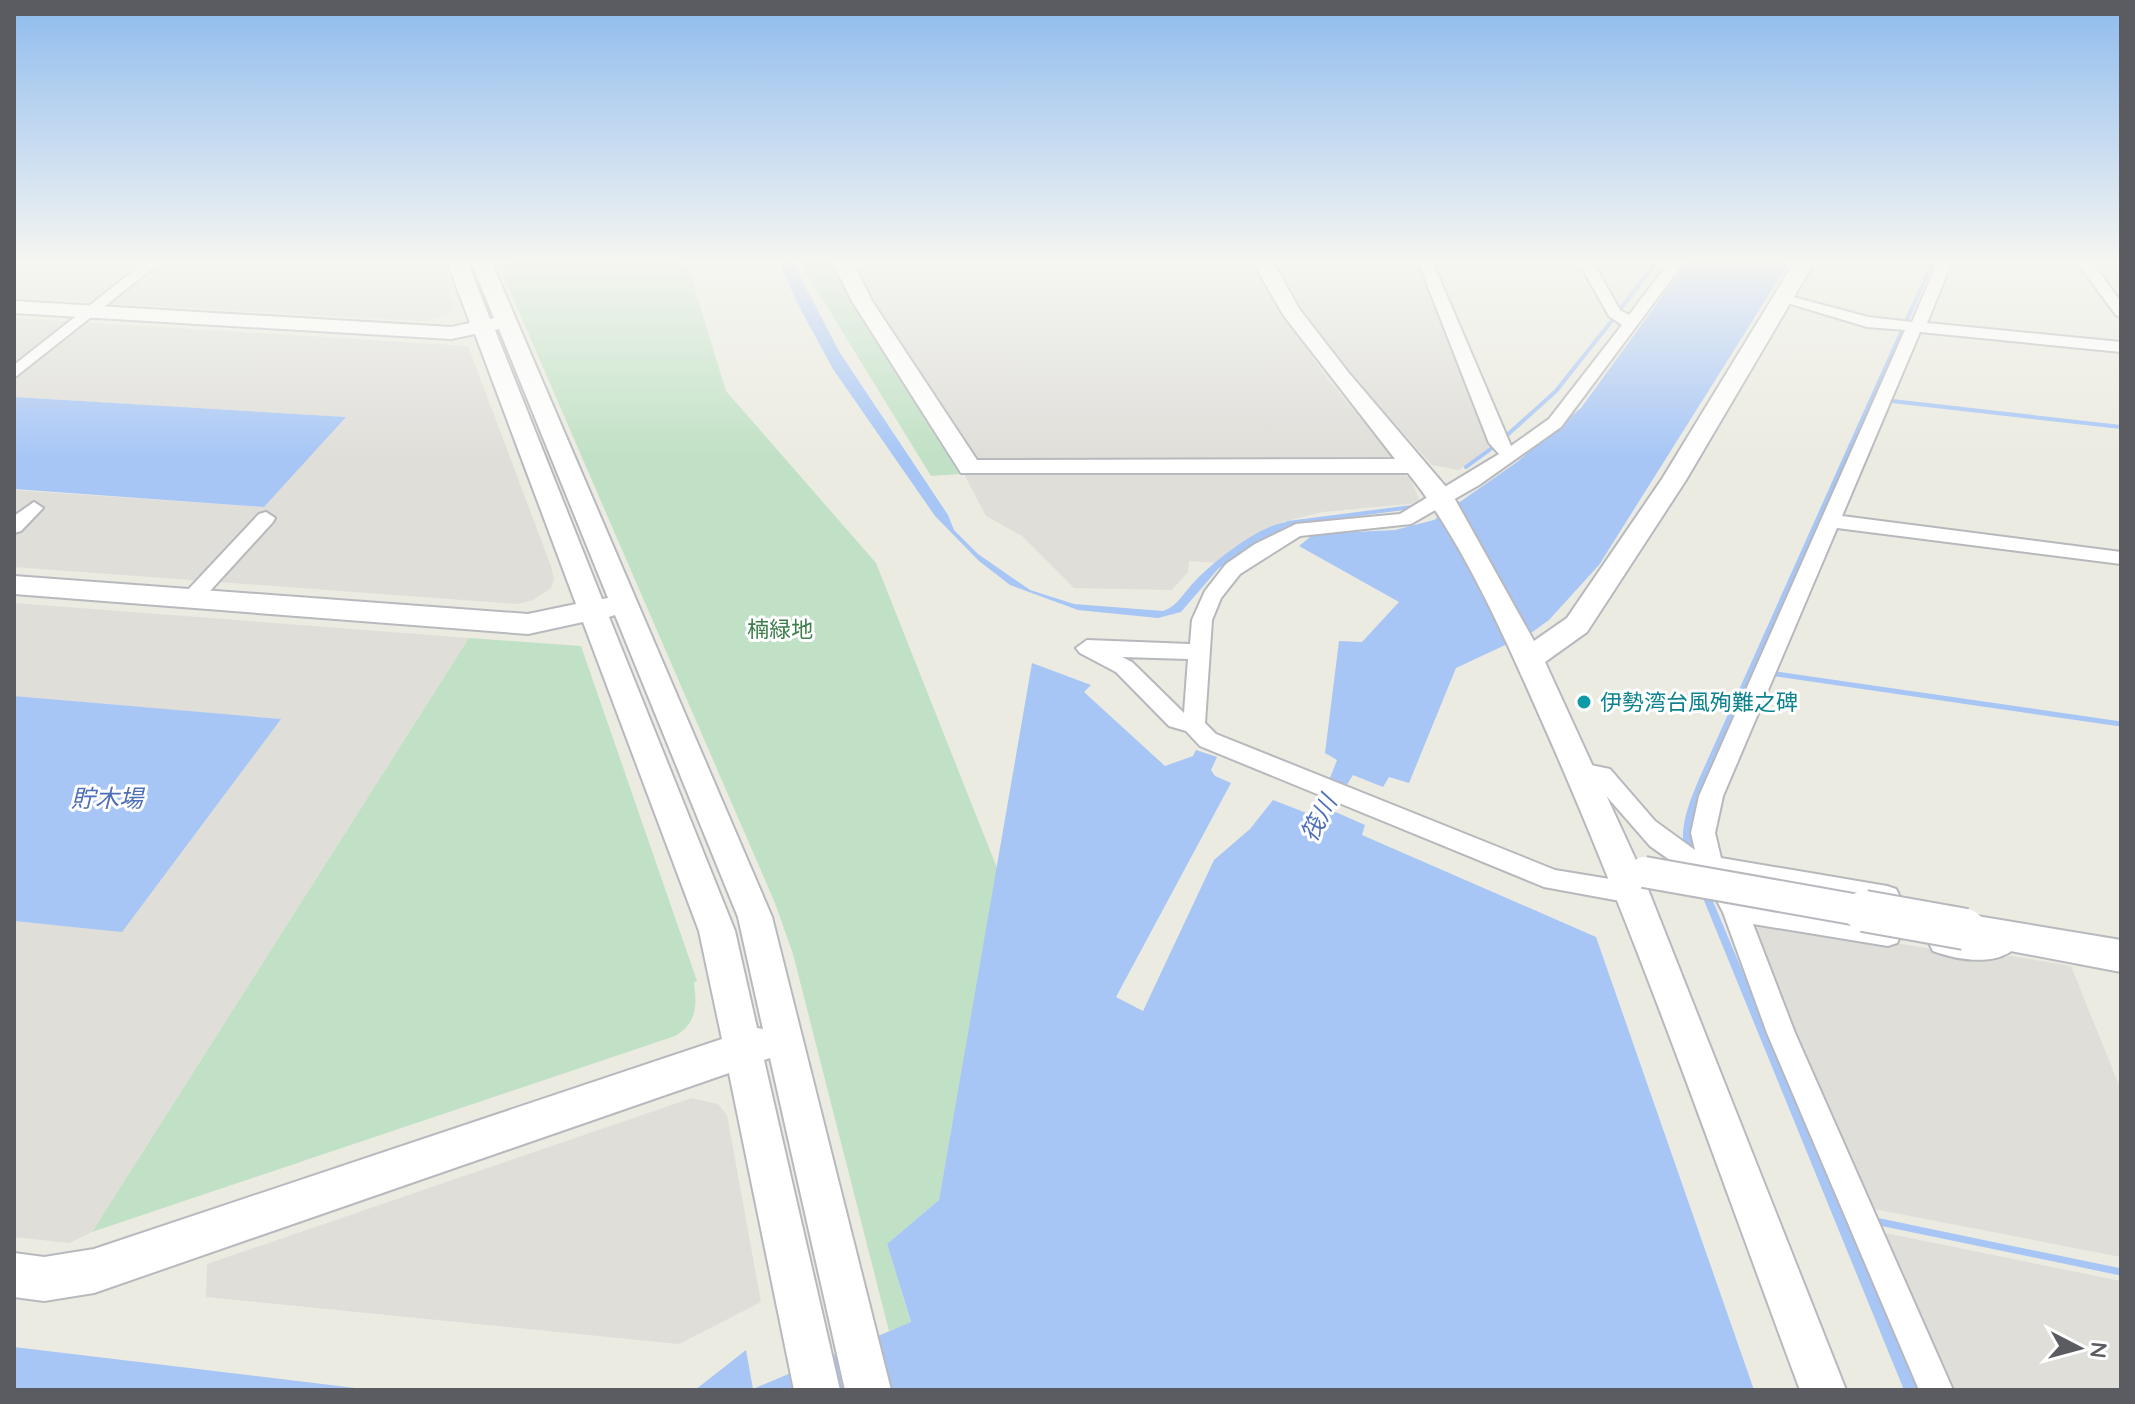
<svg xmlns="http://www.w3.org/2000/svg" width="2135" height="1404" viewBox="0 0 2135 1404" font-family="Quicksand,'Noto Sans JP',sans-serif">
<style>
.industrial{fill:#dfded9}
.green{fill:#c0e1c5}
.water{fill:#a7c6f6}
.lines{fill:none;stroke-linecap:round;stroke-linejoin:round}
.stream-far2{stroke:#a7c6f6;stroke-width:4}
.stream-far1{stroke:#a7c6f6;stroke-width:5}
.stream{stroke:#a7c6f6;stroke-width:7}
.street-casing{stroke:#b7b8bd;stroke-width:4}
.secondary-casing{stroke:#b7b9be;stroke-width:4}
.street{fill:#fff;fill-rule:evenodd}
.secondary{fill:#fff;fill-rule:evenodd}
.secondary-bridge-far1-casing{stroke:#b7b9be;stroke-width:34;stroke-linecap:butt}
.secondary-bridge-casing{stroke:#b7b9be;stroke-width:44;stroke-linecap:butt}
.secondary-bridge-far1{stroke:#fff;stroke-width:30}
.secondary-bridge{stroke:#fff;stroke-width:40}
.culture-dot{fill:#0f9aa8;stroke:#fff;stroke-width:3}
.labels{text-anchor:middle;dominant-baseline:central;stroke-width:6;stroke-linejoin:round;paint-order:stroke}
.park-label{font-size:22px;fill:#3c7e4a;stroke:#fff}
.culture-label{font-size:22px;fill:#0d838f;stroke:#fff;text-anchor:start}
.water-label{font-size:24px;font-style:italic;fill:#4d6fb6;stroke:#fff}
</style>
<rect width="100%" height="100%" fill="#ebebe1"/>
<g class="industrial">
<path d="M14,261H441L455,306L445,316L424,321L14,298Z"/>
<path d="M850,261H1252L1280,312L1328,379L1392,456L1387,461L989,462L974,457L871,300Z"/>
<path d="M1273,261H1416L1489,448L1459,470L1432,465L1351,375L1302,310Z"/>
<path d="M14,318L468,346L551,566L554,579L551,588L533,600L518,604L14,567V490L264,507L345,417L14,397Z"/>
<path d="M964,474H1401L1410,478L1421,503L1322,512L1283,522L1265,529L1217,563L1189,561L1188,572L1172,590L1074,588L1022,536L986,516Z"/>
<path d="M14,603L469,638L92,1232L69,1243L14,1237V921L122,931L280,719L14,696Z"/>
<path d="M1769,921L1995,960L2011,956L2071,966L2121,1090V1257L1869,1208L1791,1031L1753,930Z"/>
<path d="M692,1098L718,1104L727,1115L761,1302L679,1344L206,1297L207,1264Z"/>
<path d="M1880,1232L2121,1281V1390H1950Z"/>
</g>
<g class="green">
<path d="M497,261H686L726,391L876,563L997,868L939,1200L887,1244L911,1323L889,1331L793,954L775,903Z"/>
<path d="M799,261H831L850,300L959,474L931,476Z"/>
<path d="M469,638L581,646L697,981L694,982C697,1006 697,1023 675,1036L92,1232Z"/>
</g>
<g class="water">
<path d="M779,261H792L840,353L948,515L954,530L978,554L1030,590L1074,604L1163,611C1177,607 1185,591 1195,581C1213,562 1264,521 1291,522L1288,526L1246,548L1218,569L1181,612L1158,618L1078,610L1010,585L979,561L935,516L833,369L795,299Z"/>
<path d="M1688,261H1790L1599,565L1549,620L1531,633L1456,668L1409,783L1389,777L1383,787L1353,775L1331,810L1365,825L1362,835L1596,937L1754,1390H695L746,1350L753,1389L911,1322L887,1244L939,1200L1032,663L1091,685L1084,692L1165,766L1193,756L1196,750L1217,757L1211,770L1215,776L1231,783L1116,997L1143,1011L1214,860L1250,829L1273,800L1309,814L1317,812L1337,760L1325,753L1339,641L1362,642L1399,602L1299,546L1314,534L1395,530L1434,520L1517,462L1581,408Z"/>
<path d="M1931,261H1935L1706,783L1691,838L1712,899L1919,1390H1904L1683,849C1681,822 1689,803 1699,779Z"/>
<path d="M14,397L346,417L264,507L14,489Z"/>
<path d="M14,696L281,719L122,932L14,921Z"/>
<path d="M14,1347L372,1390H14Z"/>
</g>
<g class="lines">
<g class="stream-far2">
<path d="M1619,311L1657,261"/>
<path d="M1892,401L2121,427"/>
<path d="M1505,437L1556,391L1614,318"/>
<path d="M1466,467L1492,448L1489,441"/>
<path d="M1288,523L1412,507"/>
</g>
<path class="stream-far1" d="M1776,674L2121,724"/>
<path class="stream" d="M1880,1222L2121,1272"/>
<defs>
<g id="street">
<path d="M146,261H162L14,378V365Z"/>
<path d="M1418,261H1432L1511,446L1549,419L1622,325L1609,316L1578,261H1592L1620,310L1629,315L1670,261H1685L1561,427L1479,485L1411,524L1300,536L1240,574L1221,598L1212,620L1205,723L1216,734L1555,870L1640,884L1644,892L1640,900L1631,903L1544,887L1200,746L1186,731L1169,726L1116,672L1080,653L1076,648L1087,640L1190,644L1192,620L1205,591L1226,564L1255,544L1296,524L1400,514L1499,454L1489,443ZM1122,657L1188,659L1184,713L1132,662Z"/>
<path d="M1938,261H1952L1927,323L2121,342V352L1920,332L1842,516L2121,552V564L1837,528L1723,796L1715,833L1721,858L1887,886L1896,889L1900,897L1896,905L1887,908L1732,880L1743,900L1888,924L1897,927L1901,935L1897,943L1888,946L1753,924L1795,1033L1953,1390H1919L1767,1033L1723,912L1703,875L1677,865L1650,846L1595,783L1573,778L1569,772L1573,766L1581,763L1610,769L1655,821L1695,850L1691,833L1699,796L1905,330L1867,327L1774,299L1782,294L1868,317L1912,322Z"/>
<path d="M2076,261H2091L2121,302V317L2116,315Z"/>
<path d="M34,502L43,508L21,531L14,533V516Z"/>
<path d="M266,512L275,518L273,522L199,603H185L182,598L185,593L259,514Z"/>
<path d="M2006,923L2019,929L2023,937C2008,969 1960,961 1933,951L1929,943L1933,935L1942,932L1984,938Z"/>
</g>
<g id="secondary">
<path d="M447,261H467L490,319L494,318L471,261H491L772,917L891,1390H845L770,1058L764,1060L840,1390H794L729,1073L94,1293L44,1301L14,1297V1253L44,1257L94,1249L722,1039L699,931L583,622L528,634L14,594V576L528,614L576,604L475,334L451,339L14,313V301L451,327L470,323ZM499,329L608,598L602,599L495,330ZM615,615L738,917L763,1029L757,1028L735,931L609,617Z"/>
<path d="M832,261H852L872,301L977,460L1395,459L1284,316L1252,261H1272L1300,310L1348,372L1452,494L1534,641L1567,618L1662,479L1795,261H1815L1686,480L1587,632L1545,662L1640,869L1846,1390H1800C1720,1176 1646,960 1555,751C1516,663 1468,547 1408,473H961L852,301Z"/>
<path d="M1965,914L2121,940V972L1953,940L1947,929L1953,918Z"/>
</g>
</defs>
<use href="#street" class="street-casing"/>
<use href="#secondary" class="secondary-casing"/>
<use href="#street" class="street"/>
<use href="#secondary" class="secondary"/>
<defs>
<path id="secondary-bridge-far1" d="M1644,872L1875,913"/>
<path id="secondary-bridge" d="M1864,911L1965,929"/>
</defs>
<use href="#secondary-bridge-far1" class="secondary-bridge-far1-casing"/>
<use href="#secondary-bridge" class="secondary-bridge-casing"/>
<use href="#secondary-bridge-far1" class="secondary-bridge-far1"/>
<use href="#secondary-bridge" class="secondary-bridge"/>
</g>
<linearGradient id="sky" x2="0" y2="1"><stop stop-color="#8ebbee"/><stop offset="0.57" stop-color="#f6f6f2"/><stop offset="1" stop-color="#f6f6f2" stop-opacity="0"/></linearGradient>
<rect width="2135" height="458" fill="url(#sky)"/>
<circle class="culture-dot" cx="1584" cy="702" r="8"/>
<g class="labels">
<g class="park-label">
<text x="780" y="629">楠緑地</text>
</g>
<g class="culture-label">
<text x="1600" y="702">伊勢湾台風殉難之碑</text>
</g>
<g class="water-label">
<text x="107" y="798">貯木場</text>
<text transform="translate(1318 818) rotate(-62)">筏川</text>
</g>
</g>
<rect width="2135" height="1404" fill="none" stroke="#5a5c61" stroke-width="32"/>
<g transform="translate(2079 1348) rotate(96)" stroke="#ffffff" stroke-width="6" paint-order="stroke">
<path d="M0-6L14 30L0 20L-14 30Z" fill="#5a5c61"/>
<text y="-12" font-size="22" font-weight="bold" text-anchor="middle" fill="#5a5c61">N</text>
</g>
</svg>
